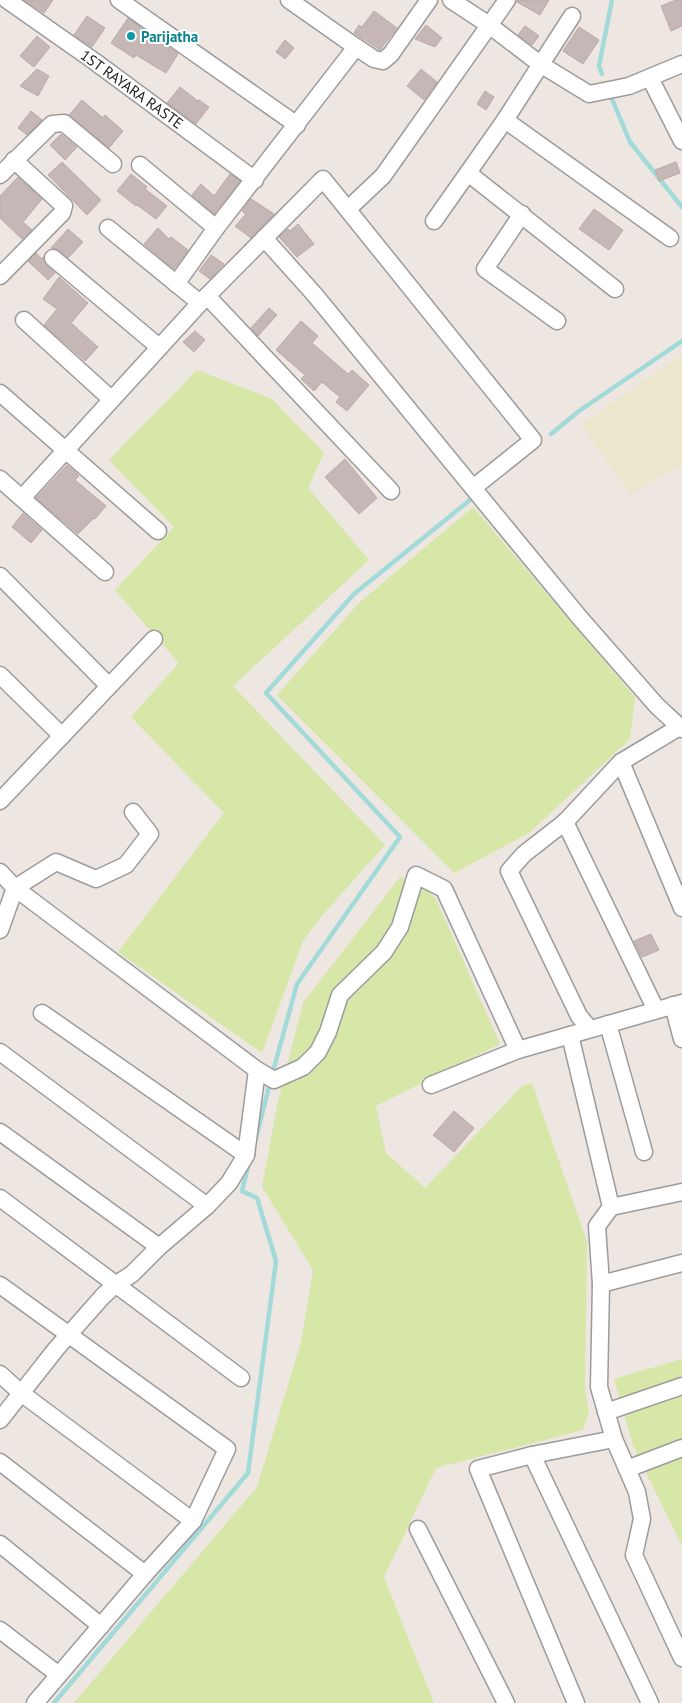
<svg xmlns="http://www.w3.org/2000/svg" width="682" height="1703" viewBox="0 0 682 1703" font-family="'PT Sans',sans-serif">
<style>
.farmland{fill:#ece6cc}
.grass{fill:#d7e7a7}
.lines{fill:none;stroke-linecap:round;stroke-linejoin:round}
.stream{stroke:#a2dad9;stroke-width:4.5}
.building{fill:#c4b7b5;stroke:#bea9a4}
.minor-casing{stroke:#9c9c9c;stroke-width:19}
.minor{stroke:#fff;stroke-width:16}
.culture-dot{fill:#0f9aa8;stroke:#fff;stroke-width:2}
.labels{text-anchor:middle;dominant-baseline:central;stroke-width:4;stroke-linejoin:round;paint-order:stroke}
.culture-label{font-size:15px;font-weight:bold;fill:#0d838f;stroke:#fff;text-anchor:start}
.street-label{font-size:15px;fill:#1b1b1b;stroke:#fff}
</style>
<rect width="100%" height="100%" fill="#ede6e1"/>
<path class="farmland" d="M682,354V465L630,494L581,425Z"/>
<g class="grass">
<path d="M197,370L272,399L324,453L308,488L369,560L233,686L385,845L319,919L303,941L262,1053L118,952L224,813L131,717L179,663L115,590L174,527L109,460Z"/>
<path d="M473,507L635,697L630,739L529,833L454,873L277,695L360,602Z"/>
<path d="M400,877L423,886L436,899L500,1044L376,1106L386,1153L425,1188L523,1085L532,1083L587,1242L585,1389L589,1412L583,1430L436,1468L384,1577L434,1703H74L257,1487L301,1342L313,1270L262,1187L278,1101L303,1003Z"/>
<path d="M682,1359V1546L634,1448L614,1379Z"/>
</g>
<g class="lines">
<g class="stream">
<path d="M602,74L599,66L612,0"/>
<path d="M612,99L630,142L682,207"/>
<path d="M551,434L579,411L682,341"/>
<path d="M272,1075L297,984L400,837L266,693L354,594L475,496"/>
<path d="M256,1138L270,1083"/>
<path d="M54,1703L248,1473L276,1261L257,1198L242,1191L249,1163"/>
</g>
</g>
<g class="building">
<path d="M24,0H53L44,13Z"/>
<path d="M517,0H549L540,15L517,2Z"/>
<path d="M676,0H682V26L671,31L661,6Z"/>
<path d="M374,11L397,28L380,50L354,33L359,25L362,27Z"/>
<path d="M87,16L105,28L92,47L74,35Z"/>
<path d="M128,18L178,54L166,73L136,55L134,58L111,43Z"/>
<path d="M426,25L442,38L435,47L415,39Z"/>
<path d="M525,26L539,36L532,45L518,35Z"/>
<path d="M579,27L599,40L583,64L563,51Z"/>
<path d="M37,36L50,47L34,67L20,56Z"/>
<path d="M285,40L294,48L285,59L276,52Z"/>
<path d="M37,69L49,76L38,96L20,86Z"/>
<path d="M421,69L437,82L424,100L407,86Z"/>
<path d="M180,87L198,101L199,100L209,107L196,124L167,103Z"/>
<path d="M485,91L494,97L486,110L477,104Z"/>
<path d="M82,100L103,118L105,115L123,131L109,148L69,115Z"/>
<path d="M31,111L42,120L27,135L18,128Z"/>
<path d="M61,134L77,147L65,160L50,145Z"/>
<path d="M62,162L101,200L87,215L48,175Z"/>
<path d="M676,162L680,173L659,181L655,170Z"/>
<path d="M131,174L147,187L145,189L167,206L156,219L137,205L136,206L117,191Z"/>
<path d="M230,174L240,181L214,214L192,195L201,184L214,196Z"/>
<path d="M18,177L42,199L23,222L32,230L22,239L0,218V196Z"/>
<path d="M251,199L274,214L251,238L235,226L246,214L242,211Z"/>
<path d="M594,209L623,230L609,250L579,229Z"/>
<path d="M298,224L314,244L297,257L279,237L288,229L290,231Z"/>
<path d="M158,228L169,239L171,237L188,250L174,269L144,244Z"/>
<path d="M68,229L83,242L68,258L59,250L51,248Z"/>
<path d="M36,253L42,259L43,257L46,265L55,273L48,280L28,261Z"/>
<path d="M211,255L224,264L210,279L199,271Z"/>
<path d="M59,277L88,303L71,323L98,347L85,361L44,325L57,309L43,299Z"/>
<path d="M269,308L277,315L258,336L251,328Z"/>
<path d="M301,321L318,336L312,343L348,374L352,370L369,385L347,411L336,402L340,397L322,382L314,391L301,379L305,375L276,350Z"/>
<path d="M195,331L205,340L194,352L183,342Z"/>
<path d="M345,459L377,498L359,514L325,477Z"/>
<path d="M67,465L79,476L75,480L106,506L95,519L94,518L78,534L36,498Z"/>
<path d="M23,513L42,530L31,543L12,527Z"/>
<path d="M651,934L659,950L642,957L634,941Z"/>
<path d="M454,1111L474,1128L454,1152L433,1135Z"/>
</g>
<g class="lines">
<defs>
<g id="minor">
<path d="M7,0L94,61L255,180"/>
<path d="M119,0L297,125"/>
<path d="M289,0L356,47"/>
<path d="M451,0L489,25L540,64L589,94L629,86L682,64"/>
<path d="M650,78L682,141"/>
<path d="M505,120L670,238"/>
<path d="M140,165L216,228"/>
<path d="M468,173L615,289"/>
<path d="M0,175L52,124L64,123L113,164"/>
<path d="M348,209L383,176L507,0"/>
<path d="M522,214L485,269L557,321"/>
<path d="M434,221L505,120L572,16"/>
<path d="M53,258L159,347"/>
<path d="M0,276L62,213L64,206L14,160"/>
<path d="M176,284L216,228L356,47L374,59L383,61L391,54L429,0"/>
<path d="M207,296L391,491"/>
<path d="M200,303L323,179L533,440L473,488L315,295L264,238"/>
<path d="M24,320L111,399"/>
<path d="M0,393L158,531"/>
<path d="M0,479L105,572"/>
<path d="M473,488L580,618L657,706L682,729"/>
<path d="M22,498L200,303L108,228"/>
<path d="M0,576L109,686"/>
<path d="M0,675L62,736"/>
<path d="M621,762L682,908"/>
<path d="M0,801L154,639"/>
<path d="M565,822L656,1010"/>
<path d="M0,872L15,888L257,1070L274,1080L303,1067L318,1052L328,1032L340,995L384,952L400,927L416,875L444,889L518,1050L682,1003"/>
<path d="M0,930L15,888L56,862L96,879L126,865L150,834L133,812"/>
<path d="M673,1005L682,1039"/>
<path d="M42,1013L246,1155L257,1070"/>
<path d="M608,1024L644,1152"/>
<path d="M590,1029L579,1016L509,871L524,854L565,822L621,762L681,726"/>
<path d="M570,1035L611,1207L597,1226L601,1284L599,1387L614,1439L637,1492L642,1519L634,1555L682,1658"/>
<path d="M0,1052L207,1206"/>
<path d="M431,1085L518,1050"/>
<path d="M0,1132L159,1247"/>
<path d="M0,1198L241,1378"/>
<path d="M611,1207L682,1192"/>
<path d="M601,1284L682,1263"/>
<path d="M0,1285L227,1449L193,1521L145,1574L35,1703"/>
<path d="M0,1374L21,1393L193,1521"/>
<path d="M606,1412L682,1386"/>
<path d="M0,1420L56,1349L103,1296L115,1285L132,1274L159,1247L207,1206L229,1183L246,1155"/>
<path d="M614,1439L532,1455L650,1703"/>
<path d="M532,1455L478,1469L576,1703"/>
<path d="M0,1462L145,1574"/>
<path d="M627,1469L682,1448"/>
<path d="M418,1529L506,1703"/>
<path d="M0,1544L101,1626"/>
<path d="M0,1630L59,1675"/>
</g>
</defs>
<use href="#minor" class="minor-casing"/>
<use href="#minor" class="minor"/>
</g>
<circle class="culture-dot" cx="131" cy="36" r="5"/>
<g class="labels">
<g class="culture-label">
<text x="141" y="36">Parijatha</text>
</g>
<g class="street-label">
<text transform="translate(132 89) rotate(36)">1ST RAYARA RASTE</text>
</g>
</g>
</svg>
